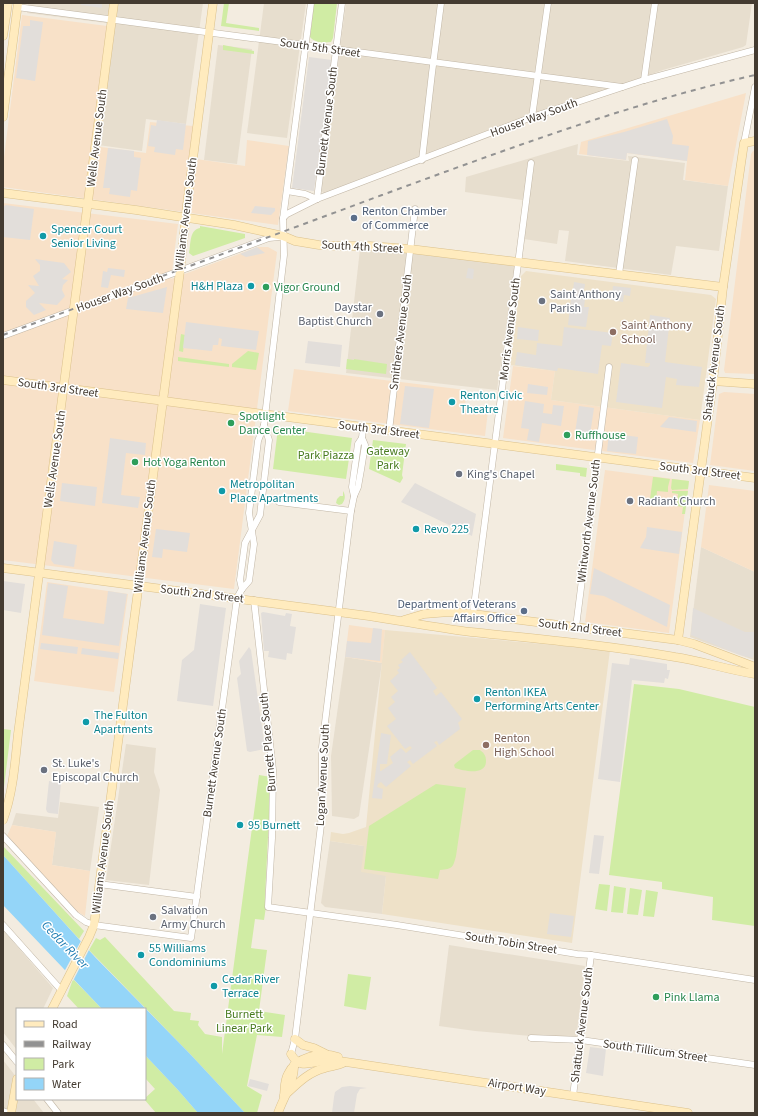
<svg xmlns="http://www.w3.org/2000/svg" width="758" height="1116" viewBox="0 0 758 1116" font-family="'Source Sans 3',sans-serif">
<style>
.residential{fill:#e7dece}
.commercial{fill:#f8e1c8}
.education{fill:#eee1c8}
.green{fill:#d0eca4}
.parking{fill:#e2deda}
.water{fill:#94d5f8}
.pier{fill:#f3ece0}
.lines{fill:none;stroke-linecap:round;stroke-linejoin:round}
.street-casing{stroke:#c1b6a5;stroke-width:7}
.secondary-casing{stroke:#dbc18c;stroke-width:9}
.street{stroke:#fff;stroke-width:6}
.secondary{stroke:#ffebbe;stroke-width:8}
.rail{stroke:#929292;stroke-width:2;stroke-dasharray:5 5;stroke-linecap:butt}
.service-dot{fill:#5c6f8a;stroke:#fff;stroke-width:1.5}
.culture-dot{fill:#0f9aa8;stroke:#fff;stroke-width:1.5}
.leisure-dot{fill:#2e9e5b;stroke:#fff;stroke-width:1.5}
.worship-dot{fill:#6b7280;stroke:#fff;stroke-width:1.5}
.education-dot{fill:#8d6e63;stroke:#fff;stroke-width:1.5}
.labels{text-anchor:middle;dominant-baseline:central;stroke-width:3;stroke-linejoin:round;paint-order:stroke}
.street-label{font-size:12px;fill:#443b31;stroke:#fff}
.service-label{font-size:12px;fill:#4e5e75;stroke:#fff;text-anchor:start}
.culture-label{font-size:12px;fill:#0d838f;stroke:#fff;text-anchor:start}
.leisure-label{font-size:12px;fill:#27864d;stroke:#fff;text-anchor:start}
.worship-label{font-size:12px;fill:#5b616d;stroke:#fff;text-anchor:start}
.education-label{font-size:12px;fill:#785e54;stroke:#fff;text-anchor:start}
.park-label{font-size:12px;fill:#487b1f;stroke:#fff}
.water-label{font-size:13px;font-style:italic;fill:#1f7db2;stroke:#fff}
</style>
<rect width="100%" height="100%" fill="#f3ece0"/>
<g class="residential">
<path d="M28,3H203L186,124L146,119L142,151L98,145L114,24L27,13Z"/>
<path d="M264,3H306L287,138L247,133Z"/>
<path d="M346,3H752L746,45L743,47L663,70L325,193H323L321,190Z"/>
<path d="M218,45L252,49L237,164L204,160Z"/>
<path d="M578,144L577,155L629,161L628,156L685,163L683,180L728,186L719,251L676,246L671,275L565,261L569,231L559,230L557,244L524,239L529,201L465,192L466,177Z"/>
<path d="M370,247L515,265L497,390L346,373L360,249Z"/>
<path d="M701,547L755,572V651L754,660L690,637Z"/>
<path d="M345,657L382,663L359,816L354,819L332,816L331,756Z"/>
<path d="M126,744L156,748L154,772L160,790L149,885L106,880Z"/>
<path d="M60,802L99,807L90,871L52,865L56,832L12,825L16,813L58,818Z"/>
<path d="M330,841L364,846L386,876L382,914L325,907L321,903Z"/>
<path d="M3,930L53,988L43,1009H17V1050L3,1032Z"/>
<path d="M449,945L585,966L576,1040L475,1031L439,1026Z"/>
<path d="M3,1060L17,1078V1099H33L44,1113H3Z"/>
</g>
<g class="commercial">
<path d="M22,15L107,26L93,146L146,153L150,122L193,126L189,158L245,166L247,140L289,146L278,225L3,187V165Z"/>
<path d="M746,93L728,186L685,180L687,161L627,153L626,160L579,154L581,142Z"/>
<path d="M755,150V374L725,373L724,370L751,154L753,151Z"/>
<path d="M3,203L178,224L171,279L258,247H268L277,252L234,589L3,560Z"/>
<path d="M513,366L555,371L551,400L700,420L693,463L503,438Z"/>
<path d="M294,369L466,390L465,409L488,411L485,436L288,411Z"/>
<path d="M724,392L755,394V471L710,465L719,394Z"/>
<path d="M605,470L689,481L669,633L585,622Z"/>
<path d="M709,485L755,491V572L701,547Z"/>
<path d="M47,582L128,594L114,692L34,681Z"/>
<path d="M349,625L385,630L382,663L345,657Z"/>
<path d="M12,825L56,832L52,865L90,871L85,916L76,911L7,836Z"/>
</g>
<g class="education">
<path d="M526,271L711,295L716,299L700,420L551,400L555,371L510,365L521,276Z"/>
<path d="M385,630L610,650L572,943L382,914L386,876L361,872L364,846L330,841L331,832L343,834L349,833L366,827Z"/>
</g>
<g class="green">
<path d="M224,3H229L226,23L259,28V31L221,26Z"/>
<path d="M314,3H337L333,38L331,42C324,43 315,43 310,37Z"/>
<path d="M223,45L254,51V54L223,50Z"/>
<path d="M200,226L245,234V238L193,256L189,253C191,244 189,230 200,228Z"/>
<path d="M181,334L185,335L183,352L179,351Z"/>
<path d="M248,351L259,353L256,370L232,367V364Z"/>
<path d="M178,357L229,364V367L178,361Z"/>
<path d="M347,359L354,360V359L387,364L386,374L346,369Z"/>
<path d="M278,428L352,438L346,479L273,469Z"/>
<path d="M373,440L406,444L402,475L403,478L400,483L369,469Z"/>
<path d="M556,464L587,468L586,477L580,476V473L556,470Z"/>
<path d="M653,477H655L670,479L668,487V492L657,491L656,502H652L650,499Z"/>
<path d="M672,479L689,481L688,489L672,490L671,488Z"/>
<path d="M343,491C346,496 345,500 342,504L339,505L336,503L337,499L340,496H343Z"/>
<path d="M672,491H688L685,514H682L683,507L677,506L678,494L672,493Z"/>
<path d="M634,684L679,689L755,707V926L712,920L713,897L662,889V882L609,875Z"/>
<path d="M3,729L11,730L3,795Z"/>
<path d="M473,750H480C484,753 486,756 486,761C486,776 464,771 455,768L454,765L456,763Z"/>
<path d="M259,775L271,777L265,897V900H267L264,920L255,919L251,948L267,950L259,1011L285,1015L282,1037L257,1035L247,1086L262,1095L257,1113H245L191,1055L89,950L96,938L100,940L105,937L174,1011L191,1013L190,1020L199,1021L198,1025L205,1034L222,1037V1054Z"/>
<path d="M436,784L466,788L456,856C453,867 453,869 440,870L438,879L364,869L369,826Z"/>
<path d="M3,846L84,931L79,939L3,855Z"/>
<path d="M599,884L610,885L607,911L595,909Z"/>
<path d="M614,886L626,888L623,913L611,912Z"/>
<path d="M630,888L642,890L638,915L627,914Z"/>
<path d="M646,890L658,892L654,917L643,916Z"/>
<path d="M348,974L371,977L366,1010L344,1006Z"/>
<path d="M73,979L102,1009H79L67,996Z"/>
<path d="M145,1055L178,1090L198,1113H156L144,1099L155,1089L145,1078Z"/>
</g>
<g class="parking">
<path d="M81,3H102V8L81,5Z"/>
<path d="M30,20L43,22L35,81L16,78L23,26H30Z"/>
<path d="M309,57L332,60L314,191L292,188Z"/>
<path d="M667,119L673,136L672,144L689,146L687,161L627,153L626,160L587,155L588,141L624,132Z"/>
<path d="M157,120L186,124L183,150L176,149L175,155L154,152L155,147L148,146L151,125L156,126Z"/>
<path d="M108,148L134,151V157L141,158L137,191L131,190L130,197L109,194L110,188H103Z"/>
<path d="M6,205L34,209L30,240L3,237V207Z"/>
<path d="M255,206L275,208V211L271,215L251,213Z"/>
<path d="M257,247L265,253L246,257L240,254Z"/>
<path d="M35,259L64,263L71,272L62,279L68,280L63,285L62,290L65,296L57,305L39,303L46,310L34,315L26,307V301L35,293L28,285L39,286L33,276L40,271V265Z"/>
<path d="M108,268L125,270L124,277L111,275L108,288L101,287L103,271L107,272Z"/>
<path d="M468,268L474,269L473,279L466,278Z"/>
<path d="M574,282L585,284L584,291H586L584,307H589L586,327L568,325L571,298H578L572,297Z"/>
<path d="M613,286L631,288L630,296L624,295L623,302L611,300Z"/>
<path d="M167,287L163,313L126,309L128,298Z"/>
<path d="M650,315L670,318L665,362L702,367L699,387L676,385L677,379L666,377L662,408L616,402L621,363L648,367L650,365V363H645Z"/>
<path d="M186,322L259,331L256,350L221,346L222,339L219,338L218,345H213L212,351L183,348Z"/>
<path d="M518,327L539,330L538,341L517,339Z"/>
<path d="M564,327L613,333L611,346L602,345L598,374L558,368L557,371L515,365L517,352L536,355L537,343L562,346Z"/>
<path d="M308,341L342,345L340,367L305,363Z"/>
<path d="M528,384L548,387L547,395L527,393Z"/>
<path d="M405,386L434,389L429,428L400,424Z"/>
<path d="M525,401L544,404L543,413L552,414L553,405L564,406L561,426L542,423L539,442L527,440L529,429L521,428Z"/>
<path d="M579,406L594,408L590,435L575,433Z"/>
<path d="M669,417L697,421L696,432L660,427Z"/>
<path d="M609,433L638,437L636,454L607,451Z"/>
<path d="M110,438L146,443L145,455L126,453L121,495L140,497L138,508L102,503Z"/>
<path d="M62,483L97,487L95,506L60,501Z"/>
<path d="M415,483L476,514L472,536L401,502Z"/>
<path d="M647,527L682,532L679,554L640,548L646,537Z"/>
<path d="M156,529L190,533L187,552L163,549L162,558L152,557Z"/>
<path d="M54,541L77,545L74,567L54,564L51,560Z"/>
<path d="M594,568L670,605L667,627L604,596L590,594Z"/>
<path d="M3,581L25,584L21,613L3,610Z"/>
<path d="M48,583L68,586L63,618L104,624L108,591L127,594L119,646L42,635Z"/>
<path d="M200,604L226,608L213,706L177,701L182,660L194,650Z"/>
<path d="M693,608L745,632H755V647L753,658L740,655L691,635Z"/>
<path d="M263,612L285,616L286,613L292,614L290,626L296,627L292,654L287,653L286,660L268,657L269,651H264L261,613Z"/>
<path d="M373,628L382,629L380,661L345,657L347,641L371,643Z"/>
<path d="M41,643L78,647L77,654L40,649Z"/>
<path d="M249,647L251,650L265,748L264,749L250,752L247,751L237,678L241,674L239,661Z"/>
<path d="M82,648L119,653L118,659L81,654Z"/>
<path d="M410,652L437,688L433,691L436,696L441,692L462,719L458,723L459,725L460,729L439,745L437,741L434,742L437,746L413,764L410,760L407,762L411,766L386,787L381,782L378,784L377,787L383,789L382,799L372,798L381,733L391,735L387,764H380V771H381L393,763L390,757L401,748L406,753L412,748L410,746L405,749L387,726L396,719L388,708L395,702L391,697L398,691L390,681L399,673L397,670L400,668L398,665L403,662L401,660Z"/>
<path d="M630,658L667,664V670H670L668,679L665,678L664,683L632,680L620,782L598,779L612,663L629,665Z"/>
<path d="M49,781L61,783L58,814L49,813L47,812L46,809Z"/>
<path d="M594,835L604,836L599,874L589,873Z"/>
<path d="M550,913L574,916L571,937L547,934Z"/>
<path d="M590,1047L606,1049L603,1076L586,1073Z"/>
<path d="M250,1079L269,1084L267,1091L248,1086Z"/>
<path d="M350,1086L367,1088L360,1089L357,1094L354,1113H332L334,1097L335,1092L342,1087Z"/>
</g>
<path class="water" d="M3,855L95,957L191,1055L245,1113H198L178,1090L145,1055V1009H102L3,905Z"/>
<path class="pier" d="M82,939L90,948L73,981L64,972Z"/>
<g class="lines">
<defs>
<g id="street">
<path d="M17,7L622,87"/>
<path d="M644,80L655,3"/>
<path d="M532,117L548,3"/>
<path d="M744,143L755,87"/>
<path d="M422,160L432,73L441,3"/>
<path d="M287,191L305,194L317,199"/>
<path d="M317,199L342,3"/>
<path d="M283,218L287,214L317,199L532,117L644,80L755,50"/>
<path d="M619,274L635,160"/>
<path d="M3,336L269,238L279,237"/>
<path d="M389,431L415,209"/>
<path d="M354,496L352,487L358,444L362,438L363,428"/>
<path d="M279,502L351,511"/>
<path d="M242,589L240,580L245,543L260,515L269,440L264,425"/>
<path d="M254,600L273,770L272,838L268,907L397,925L577,954L591,955L755,980"/>
<path d="M473,614L531,163"/>
<path d="M576,627L609,367"/>
<path d="M3,836L76,915L86,922L94,925L191,938L237,598L242,589L249,581L254,544L249,513L258,441L264,425L284,255L283,219L311,3"/>
<path d="M99,884L197,897"/>
<path d="M3,925L62,991"/>
<path d="M531,1038L581,1040L755,1065"/>
<path d="M3,1045L17,1062"/>
<path d="M291,1054L295,1039L321,825L322,808V747L351,511L354,496L358,487L361,470L365,445L362,438"/>
<path d="M573,1096L591,955"/>
<path d="M47,1099L58,1113"/>
<path d="M3,1111L8,1113"/>
</g>
<g id="secondary">
<path d="M3,36L8,3"/>
<path d="M3,117L18,3"/>
<path d="M3,193L136,210L234,225L283,236L295,241L319,245L339,246H370L410,249L723,287"/>
<path d="M3,380L755,478"/>
<path d="M713,381L755,384"/>
<path d="M3,568L369,616C403,621 437,628 471,632C539,639 608,645 675,657C702,661 728,670 755,674"/>
<path d="M404,620L424,614L449,612L473,614L678,640L694,644L755,667"/>
<path d="M678,640L713,381L723,287L744,143L755,141"/>
<path d="M3,820C13,793 15,763 18,734L114,3"/>
<path d="M52,1009L89,937L94,925L180,271L187,205L213,3"/>
<path d="M295,1039L303,1045L314,1048L326,1054"/>
<path d="M291,1054C299,1069 309,1063 323,1061C330,1059 338,1061 346,1062L688,1113"/>
<path d="M284,1096C285,1088 284,1081 288,1074C296,1057 321,1051 338,1057"/>
<path d="M284,1096C297,1084 308,1072 325,1068C331,1066 337,1066 343,1063"/>
<path d="M11,1113L17,1079"/>
<path d="M278,1113C283,1098 295,1081 294,1065"/>
</g>
</defs>
<use href="#street" class="street-casing"/>
<use href="#secondary" class="secondary-casing"/>
<use href="#street" class="street"/>
<use href="#secondary" class="secondary"/>
<path class="rail" d="M3,335C129,288 256,242 382,195C505,150 627,104 755,75"/>
</g>
<g class="service-dot">
<circle cx="354" cy="218" r="4"/>
<circle cx="524" cy="611" r="4"/>
</g>
<g class="culture-dot">
<circle cx="43" cy="236" r="4"/>
<circle cx="251" cy="286" r="4"/>
<circle cx="452" cy="402" r="4"/>
<circle cx="222" cy="491" r="4"/>
<circle cx="416" cy="529" r="4"/>
<circle cx="477" cy="699" r="4"/>
<circle cx="86" cy="722" r="4"/>
<circle cx="240" cy="825" r="4"/>
<circle cx="141" cy="955" r="4"/>
<circle cx="214" cy="986" r="4"/>
</g>
<g class="leisure-dot">
<circle cx="266" cy="287" r="4"/>
<circle cx="231" cy="423" r="4"/>
<circle cx="567" cy="435" r="4"/>
<circle cx="135" cy="462" r="4"/>
<circle cx="656" cy="997" r="4"/>
</g>
<g class="worship-dot">
<circle cx="542" cy="301" r="4"/>
<circle cx="380" cy="314" r="4"/>
<circle cx="459" cy="474" r="4"/>
<circle cx="630" cy="501" r="4"/>
<circle cx="44" cy="770" r="4"/>
<circle cx="153" cy="917" r="4"/>
</g>
<g class="education-dot">
<circle cx="613" cy="332" r="4"/>
<circle cx="486" cy="745" r="4"/>
</g>
<g class="labels">
<g class="street-label">
<text transform="translate(320 48) rotate(8)">South 5th Street</text>
<text transform="translate(534 118) rotate(-20)">Houser Way South</text>
<text transform="translate(327 121) rotate(-83)">Burnett Avenue South</text>
<text transform="translate(97 138) rotate(-83)">Wells Avenue South</text>
<text transform="translate(186 214) rotate(-83)">Williams Avenue South</text>
<text transform="translate(362 247) rotate(3)">South 4th Street</text>
<text transform="translate(120 293) rotate(-20)">Houser Way South</text>
<text transform="translate(510 329) rotate(-83)">Morris Avenue South</text>
<text transform="translate(401 332) rotate(-83)">Smithers Avenue South</text>
<text transform="translate(714 363) rotate(-83)">Shattuck Avenue South</text>
<text transform="translate(58 388) rotate(8)">South 3rd Street</text>
<text transform="translate(379 430) rotate(7)">South 3rd Street</text>
<text transform="translate(55 459) rotate(-82)">Wells Avenue South</text>
<text transform="translate(700 471) rotate(7)">South 3rd Street</text>
<text transform="translate(589 521) rotate(-83)">Whitworth Avenue South</text>
<text transform="translate(145 536) rotate(-83)">Williams Avenue South</text>
<text transform="translate(202 594) rotate(7)">South 2nd Street</text>
<text transform="translate(580 628) rotate(7)">South 2nd Street</text>
<text transform="translate(268 742) rotate(-95)">Burnett Place South</text>
<text transform="translate(215 763) rotate(-82)">Burnett Avenue South</text>
<text transform="translate(323 775) rotate(-87)">Logan Avenue South</text>
<text transform="translate(103 857) rotate(-83)">Williams Avenue South</text>
<text transform="translate(511 943) rotate(9)">South Tobin Street</text>
<text transform="translate(582 1025) rotate(-83)">Shattuck Avenue South</text>
<text transform="translate(655 1051) rotate(8)">South Tillicum Street</text>
<text transform="translate(517 1087) rotate(9)">Airport Way</text>
</g>
<g class="service-label">
<text x="362" y="211">Renton Chamber<tspan x="362" dy="14">of Commerce</tspan></text>
<text x="516" y="604" text-anchor="end">Department of Veterans<tspan x="516" dy="14">Affairs Office</tspan></text>
</g>
<g class="culture-label">
<text x="51" y="229">Spencer Court<tspan x="51" dy="14">Senior Living</tspan></text>
<text x="243" y="286" text-anchor="end">H&amp;H Plaza</text>
<text x="460" y="395">Renton Civic<tspan x="460" dy="14">Theatre</tspan></text>
<text x="230" y="484">Metropolitan<tspan x="230" dy="14">Place Apartments</tspan></text>
<text x="424" y="529">Revo 225</text>
<text x="485" y="692">Renton IKEA<tspan x="485" dy="14">Performing Arts Center</tspan></text>
<text x="94" y="715">The Fulton<tspan x="94" dy="14">Apartments</tspan></text>
<text x="248" y="825">95 Burnett</text>
<text x="149" y="948">55 Williams<tspan x="149" dy="14">Condominiums</tspan></text>
<text x="222" y="979">Cedar River<tspan x="222" dy="14">Terrace</tspan></text>
</g>
<g class="leisure-label">
<text x="274" y="287">Vigor Ground</text>
<text x="239" y="416">Spotlight<tspan x="239" dy="14">Dance Center</tspan></text>
<text x="575" y="435">Ruffhouse</text>
<text x="143" y="462">Hot Yoga Renton</text>
<text x="664" y="997">Pink Llama</text>
</g>
<g class="worship-label">
<text x="550" y="294">Saint Anthony<tspan x="550" dy="14">Parish</tspan></text>
<text x="372" y="307" text-anchor="end">Daystar<tspan x="372" dy="14">Baptist Church</tspan></text>
<text x="467" y="474">King's Chapel</text>
<text x="638" y="501">Radiant Church</text>
<text x="52" y="763">St. Luke's<tspan x="52" dy="14">Episcopal Church</tspan></text>
<text x="161" y="910">Salvation<tspan x="161" dy="14">Army Church</tspan></text>
</g>
<g class="education-label">
<text x="621" y="325">Saint Anthony<tspan x="621" dy="14">School</tspan></text>
<text x="494" y="738">Renton<tspan x="494" dy="14">High School</tspan></text>
</g>
<g class="park-label">
<text x="388" y="451">Gateway<tspan x="388" dy="14">Park</tspan></text>
<text x="326" y="455">Park Piazza</text>
<text x="244" y="1014">Burnett<tspan x="244" dy="14">Linear Park</tspan></text>
</g>
<g class="water-label">
<text transform="translate(65 945) rotate(46)">Cedar River</text>
</g>
</g>
<rect width="758" height="1116" fill="none" stroke="#443b31" stroke-width="8"/>
<rect x="16" y="1008" width="130" height="92" fill="#ffffff" stroke="#b4b1ad"/>
<rect x="24" y="1021" width="20" height="6" fill="#ffebbe" stroke="#b4b1ad"/>
<text x="52" y="1028" font-size="12" fill="#443b31">Road</text>
<rect x="24" y="1041" width="20" height="6" fill="#929292" stroke="#b4b1ad"/>
<text x="52" y="1048" font-size="12" fill="#443b31">Railway</text>
<rect x="24" y="1058" width="20" height="12" fill="#d0eca4" stroke="#b4b1ad"/>
<text x="52" y="1068" font-size="12" fill="#443b31">Park</text>
<rect x="24" y="1078" width="20" height="12" fill="#94d5f8" stroke="#b4b1ad"/>
<text x="52" y="1088" font-size="12" fill="#443b31">Water</text>
</svg>
